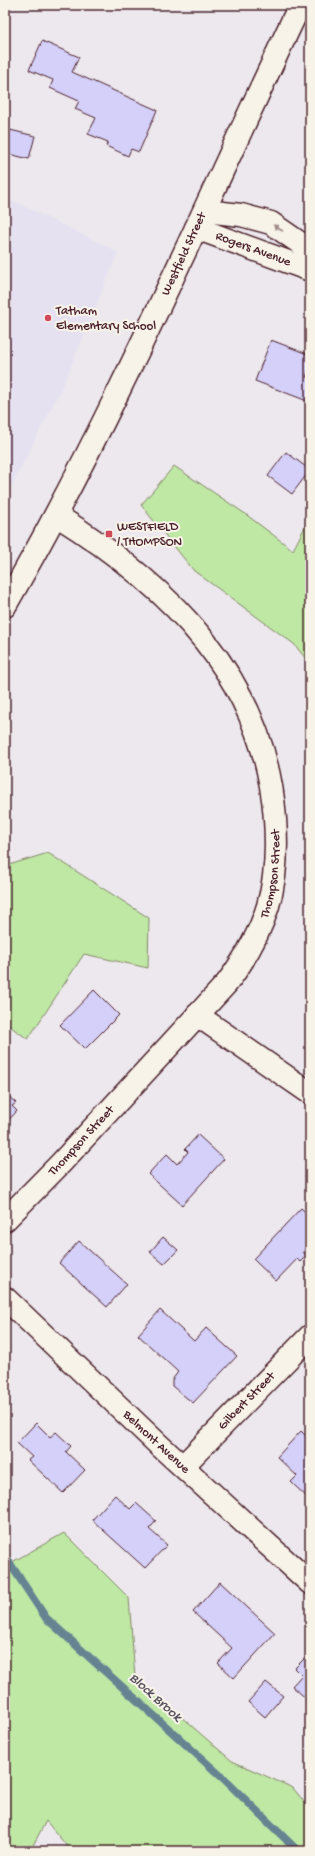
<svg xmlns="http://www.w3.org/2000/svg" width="315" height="1856" viewBox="0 0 315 1856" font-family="'Gochi Hand',sans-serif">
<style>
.built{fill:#e5e1f1}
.green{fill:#bee8a4;stroke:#848468}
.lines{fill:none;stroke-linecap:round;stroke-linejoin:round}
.stream{stroke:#668392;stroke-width:8}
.building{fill:#d4d0f9;stroke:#4a1f2b}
.minor-casing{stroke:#4a1f2b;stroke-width:25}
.major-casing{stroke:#4a1f2b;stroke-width:25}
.minor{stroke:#f7f3e8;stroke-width:22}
.major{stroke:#f7f3e8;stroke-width:22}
.oneway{fill:#a0898a}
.poi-dot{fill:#d1495b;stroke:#f7f3e8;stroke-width:1.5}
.labels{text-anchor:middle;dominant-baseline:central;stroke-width:4;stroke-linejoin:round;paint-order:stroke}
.street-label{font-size:13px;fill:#4a1f2b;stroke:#f7f3e8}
.poi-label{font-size:13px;fill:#4a1f2b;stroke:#f7f3e8;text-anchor:start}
.water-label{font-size:14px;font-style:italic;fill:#58515f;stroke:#f7f3e8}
</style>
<rect width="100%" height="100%" fill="#ece8ed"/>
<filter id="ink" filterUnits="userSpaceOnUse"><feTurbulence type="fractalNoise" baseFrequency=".025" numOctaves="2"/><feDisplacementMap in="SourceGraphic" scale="8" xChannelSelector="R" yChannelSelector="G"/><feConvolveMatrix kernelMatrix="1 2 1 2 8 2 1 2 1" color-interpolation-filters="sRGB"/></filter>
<g filter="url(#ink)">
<path class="built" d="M5,197L118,252L64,383L5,498Z"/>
<g class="green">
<path d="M174,466L244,513L293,550L310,517V664L294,644L194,571L141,505Z"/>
<path d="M48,853L149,918L148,968L84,954L28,1039L5,1023V860L9,865Z"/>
<path d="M64,1533L129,1598L135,1677L232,1761L293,1788L310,1809V1851H71L46,1821L30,1851H5V1566Z"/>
</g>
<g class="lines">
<path class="stream" d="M5,1556L46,1618L223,1778L298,1851"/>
</g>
<g class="building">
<path d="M42,41L79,57L72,72L157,110L139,152L131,149L128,156L106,146L108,142L88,134L96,118L75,109L79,101L50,88L53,80L29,70Z"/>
<path d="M10,130L35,136L29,159L5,153Z"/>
<path d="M271,340L310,355V367L306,377L310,378V402L255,381Z"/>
<path d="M286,452L310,470L292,494L268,476Z"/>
<path d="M94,990L119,1015L85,1049L60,1025Z"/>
<path d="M5,1093L16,1103L12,1106L17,1111L5,1124Z"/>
<path d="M198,1135L224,1159L182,1205L148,1174L167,1154L177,1164L188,1152L185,1149Z"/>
<path d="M301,1208L310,1216V1244L303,1252L307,1255L300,1262L297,1259L276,1281L253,1259Z"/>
<path d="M163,1237L178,1250L164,1264L150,1252Z"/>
<path d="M79,1241L127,1284L107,1307L59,1263Z"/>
<path d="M160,1310L194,1341L206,1328L237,1356L193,1403L172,1386V1380L178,1372L138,1335Z"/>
<path d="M36,1423L50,1437L56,1432L71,1446L66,1452L85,1470L63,1493L28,1460L32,1457L17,1443Z"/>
<path d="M301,1431L310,1440V1500L291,1482L297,1476L277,1457Z"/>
<path d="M115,1495L130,1509L136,1503L156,1521L149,1529L167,1545L145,1568L92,1520Z"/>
<path d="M220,1582L275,1633L234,1678L218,1663L232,1648L193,1612Z"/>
<path d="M306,1657L310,1661V1702L292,1686L302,1675L295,1668Z"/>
<path d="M266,1682L283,1696L265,1717L248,1702Z"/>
</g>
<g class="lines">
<defs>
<g id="minor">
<path d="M197,1015L310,1093"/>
<path id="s1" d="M5,1220L61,1163L227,983C267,929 280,887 275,819C265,678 170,586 56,515"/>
<path id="s2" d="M5,1298L159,1445L310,1583"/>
<path id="s3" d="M183,1466L310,1336"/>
</g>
<g id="major">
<path d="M205,211L241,215L271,223L310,250"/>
<path id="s4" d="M196,228L310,270"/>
<path id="s5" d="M5,606C117,412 204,206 300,5"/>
</g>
</defs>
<use href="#minor" class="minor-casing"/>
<use href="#major" class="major-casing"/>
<use href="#minor" class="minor"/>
<use href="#major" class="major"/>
</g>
<defs><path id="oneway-solid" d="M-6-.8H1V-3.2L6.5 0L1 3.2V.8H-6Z"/></defs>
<use class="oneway" href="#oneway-solid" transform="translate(278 228) rotate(-147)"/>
</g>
<g class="poi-dot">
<circle cx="48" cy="318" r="4"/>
<rect x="105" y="530" width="8" height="8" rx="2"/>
</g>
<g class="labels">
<g class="street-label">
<text stroke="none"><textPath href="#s4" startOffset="61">Rogers Avenue</textPath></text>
<text stroke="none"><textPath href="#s5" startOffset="395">Westfield Street</textPath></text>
<text stroke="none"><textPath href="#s1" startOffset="445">Thompson Street</textPath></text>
<text stroke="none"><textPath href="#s1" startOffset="110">Thompson Street</textPath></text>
<text stroke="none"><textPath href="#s3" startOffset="91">Gilbert Street</textPath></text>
<text stroke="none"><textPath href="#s2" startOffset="209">Belmont Avenue</textPath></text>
</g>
<g class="poi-label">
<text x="56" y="311">Tatham<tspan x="56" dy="15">Elementary School</tspan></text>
<text x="117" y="527">WESTFIELD<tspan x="117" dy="15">/ THOMPSON</tspan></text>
</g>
<g class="water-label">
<text transform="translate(155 1698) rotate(42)">Block Brook</text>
</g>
</g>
<rect width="315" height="1856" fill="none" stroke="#f7f3e8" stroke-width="20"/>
<rect x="10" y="10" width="295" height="1836" fill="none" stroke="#4a1f2b" stroke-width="1.5" filter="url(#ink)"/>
</svg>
